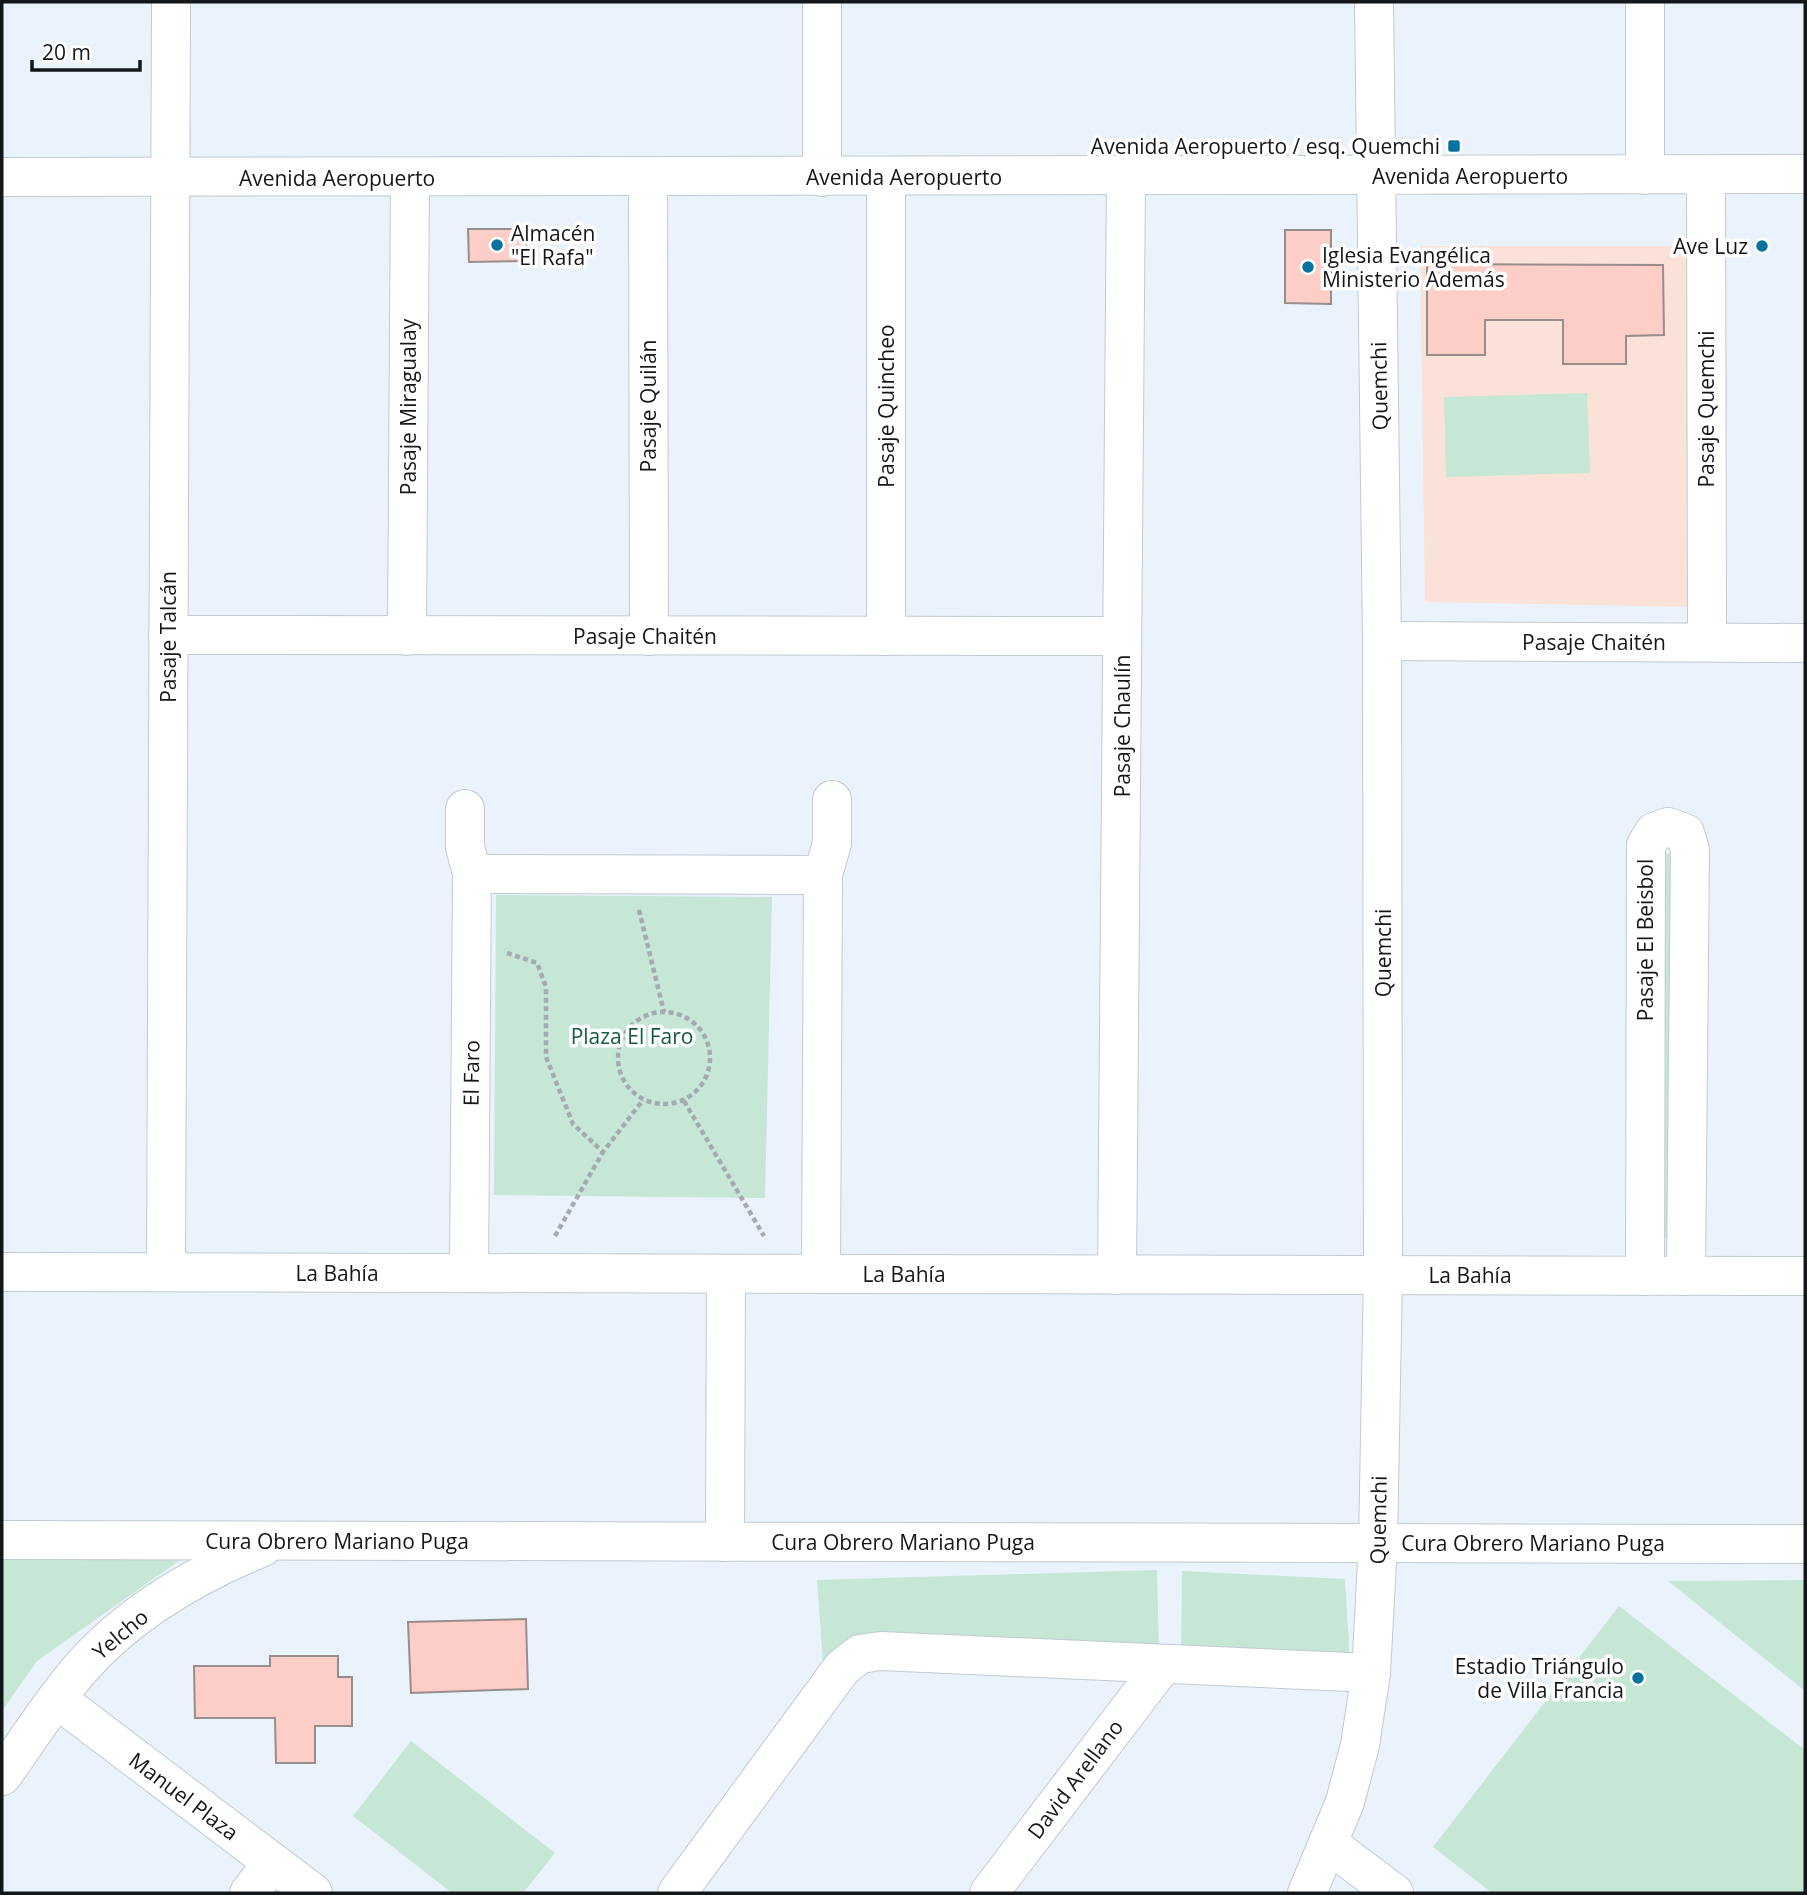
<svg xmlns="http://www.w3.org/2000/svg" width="1807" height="1895" viewBox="0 0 1807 1895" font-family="'Open Sans',sans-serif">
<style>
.education{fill:#fae2d8}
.green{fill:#c6e7d5}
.building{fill:#fdcdc7;stroke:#988d8b;stroke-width:2}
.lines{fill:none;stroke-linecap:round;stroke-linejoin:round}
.minor-casing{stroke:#c1cad2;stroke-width:40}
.path{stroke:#a3aab0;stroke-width:4.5;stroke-dasharray:5 3.5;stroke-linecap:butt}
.minor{stroke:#fff;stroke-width:38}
.poi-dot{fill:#08729e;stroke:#fff;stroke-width:2.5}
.labels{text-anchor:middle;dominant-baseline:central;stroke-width:7;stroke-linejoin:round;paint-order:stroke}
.poi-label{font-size:21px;fill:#141719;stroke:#fff;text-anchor:end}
.street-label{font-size:21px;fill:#141719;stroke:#fff}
.park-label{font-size:21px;fill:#135c3e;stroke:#fff}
</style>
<rect width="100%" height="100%" fill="#eaf3fb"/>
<path class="education" d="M1420,246H1688L1690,607L1425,602Z"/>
<g class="green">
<path d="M1587,393L1590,473L1446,477L1444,397Z"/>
<path d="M1654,854H1679L1678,1238L1654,1239Z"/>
<path d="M496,895L772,897L765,1198L494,1195Z"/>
<path d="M187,1555L37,1661L2,1711V1558Z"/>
<path d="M1157,1570L1159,1655L854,1642L824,1676L817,1580Z"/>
<path d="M1182,1571L1345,1579L1350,1661L1181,1655Z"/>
<path d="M1805,1580V1691L1668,1581Z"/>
<path d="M1619,1606L1805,1750V1893H1492L1433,1847Z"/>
<path d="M411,1741L555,1853L523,1893H452L353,1816Z"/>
</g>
<g class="building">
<path d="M468,229H526V261L469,262Z"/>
<path d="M1285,230H1331V304L1285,303Z"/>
<path d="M1427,264L1663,265L1664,335L1626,336V364H1563V320H1485V355H1427Z"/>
<path d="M526,1619L528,1689L411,1693L408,1622Z"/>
<path d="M270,1656H338V1677H352V1726H315V1763H276L275,1718H195L194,1666H270Z"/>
</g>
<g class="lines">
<defs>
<g id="minor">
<path d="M822,2V177"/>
<path d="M1645,175V2"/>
<path d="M1706,175L1707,642"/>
<path d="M2,177L1805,174"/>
<path d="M648,177L649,636"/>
<path d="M168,635L1122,636"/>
<path d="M407,636L410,177"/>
<path d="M886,636V177"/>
<path d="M1382,641L1805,643"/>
<path d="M465,809V847L472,874L469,1273"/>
<path d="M472,874L823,875"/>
<path d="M2,1272L1805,1276"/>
<path d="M166,1272L171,2"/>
<path d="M821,1274L823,875L832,843V800"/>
<path d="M1117,1275L1126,177"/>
<path d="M1645,1276L1646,845L1654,832L1668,827L1685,833L1690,850L1686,1276"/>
<path d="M2,1540L1805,1544"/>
<path d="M725,1542L726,1274"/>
<path d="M57,1699L313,1893"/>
<path d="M2,1776C28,1740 52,1701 81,1668C129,1613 197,1574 263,1547"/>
<path d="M1330,1845L1394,1893"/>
<path d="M249,1893L272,1863"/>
<path d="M677,1893L842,1668L860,1654L881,1651L1371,1673"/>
<path d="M989,1893L1162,1666"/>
<path d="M1307,1893L1345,1802L1360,1745L1371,1673L1378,1543L1383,1275L1382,641L1374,2"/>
</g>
</defs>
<use href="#minor" class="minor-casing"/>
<g class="path">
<path d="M639,910L664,1012"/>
<path d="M507,953L537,963L546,987V1057L573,1124L603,1152L643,1100"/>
<circle cx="664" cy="1058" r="46"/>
<path d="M684,1101L764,1236"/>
<path d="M555,1236L603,1152"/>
</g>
<use href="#minor" class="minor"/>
</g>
<g class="poi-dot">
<rect x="1447" y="139" width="14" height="14" rx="3.5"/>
<circle cx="497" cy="245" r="7"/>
<circle cx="1762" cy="246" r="7"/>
<circle cx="1308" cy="267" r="7"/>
<circle cx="1638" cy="1678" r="7"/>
</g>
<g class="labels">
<g class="poi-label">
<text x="1440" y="146">Avenida Aeropuerto / esq. Quemchi</text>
<text x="511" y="233" text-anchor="start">Almacén<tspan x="511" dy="24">"El Rafa"</tspan></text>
<text x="1748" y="246">Ave Luz</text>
<text x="1322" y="255" text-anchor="start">Iglesia Evangélica<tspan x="1322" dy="24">Ministerio Además</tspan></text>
<text x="1624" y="1666">Estadio Triángulo<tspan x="1624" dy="24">de Villa Francia</tspan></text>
</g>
<g class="street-label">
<text x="1470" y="176">Avenida Aeropuerto</text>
<text x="904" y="177">Avenida Aeropuerto</text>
<text x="337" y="178">Avenida Aeropuerto</text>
<text transform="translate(1379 386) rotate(-91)">Quemchi</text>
<text transform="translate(648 406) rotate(-90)">Pasaje Quilán</text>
<text transform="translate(886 406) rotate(-90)">Pasaje Quincheo</text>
<text transform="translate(408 407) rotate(-90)">Pasaje Miragualay</text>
<text transform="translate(1706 409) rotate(-90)">Pasaje Quemchi</text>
<text x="645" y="636">Pasaje Chaitén</text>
<text transform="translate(168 637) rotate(-90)">Pasaje Talcán</text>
<text x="1594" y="642">Pasaje Chaitén</text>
<text transform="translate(1122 726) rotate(-90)">Pasaje Chaulín</text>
<text transform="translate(1645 940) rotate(-90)">Pasaje El Beisbol</text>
<text transform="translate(1383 953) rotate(-90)">Quemchi</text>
<text transform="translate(471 1073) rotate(-89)">El Faro</text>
<text x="337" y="1273">La Bahía</text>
<text x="904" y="1274">La Bahía</text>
<text x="1470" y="1275">La Bahía</text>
<text transform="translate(1378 1520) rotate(-89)">Quemchi</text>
<text x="337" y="1541">Cura Obrero Mariano Puga</text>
<text x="903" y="1542">Cura Obrero Mariano Puga</text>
<text x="1533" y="1543">Cura Obrero Mariano Puga</text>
<text transform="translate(120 1634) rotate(-40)">Yelcho</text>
<text transform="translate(1075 1779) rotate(-53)">David Arellano</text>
<text transform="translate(184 1796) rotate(37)">Manuel Plaza</text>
</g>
<g class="park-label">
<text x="632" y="1036">Plaza El Faro</text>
</g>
</g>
<rect width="1807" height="1895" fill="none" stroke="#141719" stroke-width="7"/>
<path d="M32 60v10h108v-10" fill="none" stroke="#141719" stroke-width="3.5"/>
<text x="42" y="60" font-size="21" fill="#141719" stroke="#ffffff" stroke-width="5" paint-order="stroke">20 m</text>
</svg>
